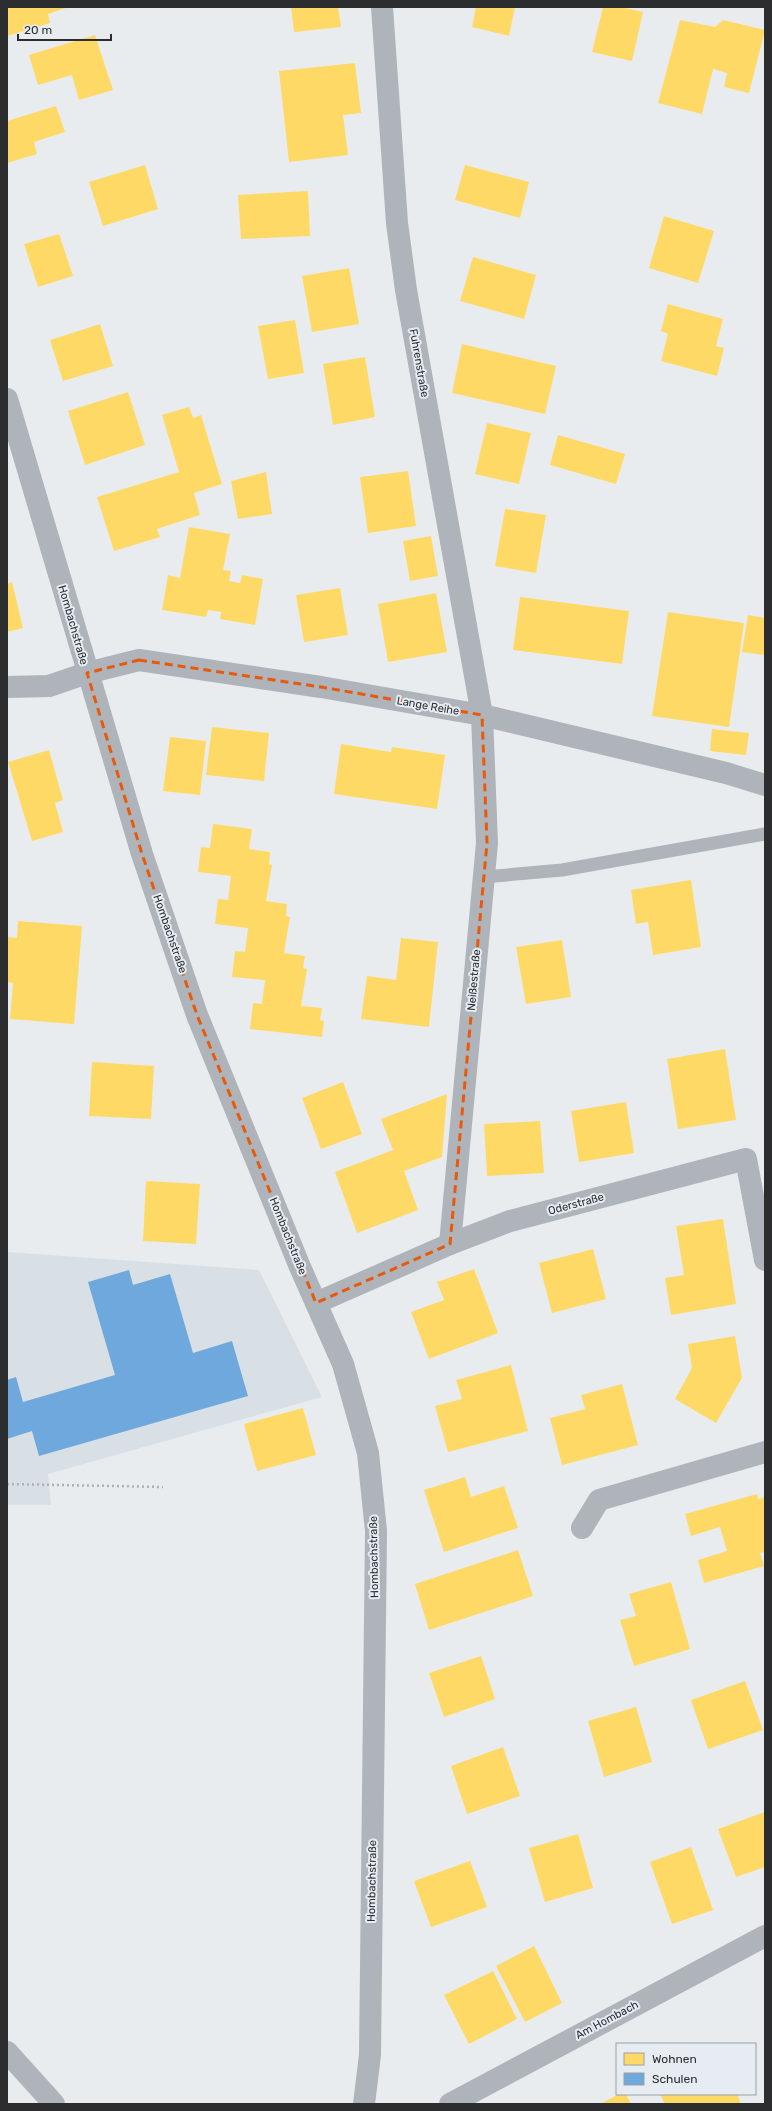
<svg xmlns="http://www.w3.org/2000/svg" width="772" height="2111" viewBox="0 0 772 2111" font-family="Rubik,sans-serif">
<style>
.built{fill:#d8e0e5}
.homes{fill:#ffd966}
.schools{fill:#6fa8dc}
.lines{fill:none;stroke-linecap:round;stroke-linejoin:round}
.path{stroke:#acb1b5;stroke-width:2.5;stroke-dasharray:2 3;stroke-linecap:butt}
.lane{stroke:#aeb4b9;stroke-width:13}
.street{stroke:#aeb4b9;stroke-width:22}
.marked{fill:none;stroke:#e8590c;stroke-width:3;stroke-dasharray:8 5;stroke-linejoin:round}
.labels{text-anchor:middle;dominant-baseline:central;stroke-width:4;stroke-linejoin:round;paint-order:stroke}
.street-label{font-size:11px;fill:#2b2d2f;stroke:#e6ecf1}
</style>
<rect width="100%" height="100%" fill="#e9ecee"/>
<path class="built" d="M7,1252L259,1270L322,1397L48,1474L51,1505H7Z"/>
<g class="homes">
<path d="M7,7H69L48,14L50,23L7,36Z"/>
<path d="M291,7H338L341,27L294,32Z"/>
<path d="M476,7H515L509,36L472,27Z"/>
<path d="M603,7H620L643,12L632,61L592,52Z"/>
<path d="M680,20L715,27L723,20L765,30L749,93L724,87L727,73L713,69L702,114L658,103Z"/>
<path d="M95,35L113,90L79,100L72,75L38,85L29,55Z"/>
<path d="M355,63L361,113L343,115L348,155L289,162L279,71Z"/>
<path d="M56,106L65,132L34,142L37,154L7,163V121Z"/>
<path d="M145,165L158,209L103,226L89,182Z"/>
<path d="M465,165L529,182L520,218L455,200Z"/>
<path d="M308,191L310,236L241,239L238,195Z"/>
<path d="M664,216L714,231L698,283L649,268Z"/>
<path d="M59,234L73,276L38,287L24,244Z"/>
<path d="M473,257L536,275L524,319L460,301Z"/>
<path d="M349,268L359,324L312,332L302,276Z"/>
<path d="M668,304L723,319L716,346L724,348L717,376L661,361L668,334L661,331Z"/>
<path d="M295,320L304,373L268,379L258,326Z"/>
<path d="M100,324L113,366L63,381L50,340Z"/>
<path d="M462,344L556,366L545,414L452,393Z"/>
<path d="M365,357L375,417L333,425L323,364Z"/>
<path d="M128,392L145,445L85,465L68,411Z"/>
<path d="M189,407L193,418L201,415L222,484L194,493L200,515L157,529L160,537L114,551L97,497L179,472L162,415Z"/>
<path d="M487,423L531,433L519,484L475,474Z"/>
<path d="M558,435L625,454L616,484L550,465Z"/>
<path d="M408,471L416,526L368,533L360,477Z"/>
<path d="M266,472L272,514L238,519L231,481Z"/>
<path d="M505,509L546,515L536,573L495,566Z"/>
<path d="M189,527L230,534L223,570L231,571L229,581L240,583L242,575L263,579L255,625L220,619L221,612L208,610L206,617L162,610L168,575L180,578Z"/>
<path d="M431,536L438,576L410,581L403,541Z"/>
<path d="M12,582L23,628L7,632V584Z"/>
<path d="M340,588L348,635L304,642L296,595Z"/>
<path d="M436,593L447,652L388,662L378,604Z"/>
<path d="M520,597L629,611L622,664L513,650Z"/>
<path d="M668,612L744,623L729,727L652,716Z"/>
<path d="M748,615L765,618L764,655L742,652Z"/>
<path d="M212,727L269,733L264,781L206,775Z"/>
<path d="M712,729L749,733L746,755L710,751Z"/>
<path d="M170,737L206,741L200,795L163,791Z"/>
<path d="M341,744L391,752L392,747L445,755L437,809L334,794Z"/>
<path d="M49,750L63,800L55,803L63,832L32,841L8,762Z"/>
<path d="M213,824L252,829L249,849L270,852L269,864L272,865L266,901L287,904L286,916L290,917L284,953L305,956L303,968L307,969L301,1006L322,1008L320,1020L324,1021L322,1037L250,1029L253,1003L262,1004L265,980L232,977L235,951L245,952L248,928L215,924L218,899L228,900L231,876L198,872L201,847L210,848Z"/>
<path d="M691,880L701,947L653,955L648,922L636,924L631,890Z"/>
<path d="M18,921L82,926L74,1024L10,1019L13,983L7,982V937L17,938Z"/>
<path d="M401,938L438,942L429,1027L361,1019L367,976L396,980Z"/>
<path d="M562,940L571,997L526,1004L516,947Z"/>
<path d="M725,1049L736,1120L678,1129L667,1059Z"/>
<path d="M92,1062L154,1066L151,1119L89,1116Z"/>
<path d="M343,1082L362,1134L321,1149L302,1098Z"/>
<path d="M447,1094L442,1157L404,1171L418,1210L357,1233L335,1172L393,1150L381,1119Z"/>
<path d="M626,1102L634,1153L579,1162L571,1111Z"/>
<path d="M540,1121L544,1173L487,1176L484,1124Z"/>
<path d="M146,1181L200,1184L196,1244L143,1241Z"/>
<path d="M723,1219L736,1304L671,1315L665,1278L684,1275L676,1226Z"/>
<path d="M593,1249L606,1299L552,1313L539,1263Z"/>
<path d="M474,1269L498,1333L429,1359L411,1312L444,1300L437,1282Z"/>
<path d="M735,1336L742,1378L716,1423L675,1399L692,1368L688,1344Z"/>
<path d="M511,1365L528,1431L448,1452L435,1406L462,1399L456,1380Z"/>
<path d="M622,1384L638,1445L562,1465L550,1418L585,1409L581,1395Z"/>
<path d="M303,1408L316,1455L257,1471L244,1424Z"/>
<path d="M465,1477L471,1497L504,1486L518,1528L444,1552L424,1490Z"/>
<path d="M757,1494L758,1499L765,1497V1552L760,1553L764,1566L704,1583L698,1560L727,1551L720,1527L691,1536L685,1514Z"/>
<path d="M518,1550L533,1596L429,1630L415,1584Z"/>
<path d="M671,1582L690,1649L634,1666L620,1620L636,1616L629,1594Z"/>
<path d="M481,1656L495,1699L444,1717L429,1673Z"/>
<path d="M745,1681L763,1730L708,1749L691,1700Z"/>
<path d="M636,1707L652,1762L604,1777L588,1721Z"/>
<path d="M503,1747L520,1796L467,1814L451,1766Z"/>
<path d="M765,1812V1867L736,1877L718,1829Z"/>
<path d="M578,1834L593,1888L545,1902L529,1848Z"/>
<path d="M691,1847L713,1910L672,1924L650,1862Z"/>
<path d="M470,1861L487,1907L431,1927L414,1881Z"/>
<path d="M534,1946L562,2003L525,2022L496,1966Z"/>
<path d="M493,1971L517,2019L469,2044L444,1995Z"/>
<path d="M619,2094H626L631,2104H600Z"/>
<path d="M660,2094H737L741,2104H665Z"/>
</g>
<path class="schools" d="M129,1270L133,1285L170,1274L193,1353L232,1341L248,1396L39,1456L32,1431L7,1439V1380L16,1377L23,1402L115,1375L88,1282Z"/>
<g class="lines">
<path class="path" d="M7,1484L163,1487"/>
<path class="lane" d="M484,877L562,870L765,834"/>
<g class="street">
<path d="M382,7L397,223L406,290L482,715L487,843L450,1244"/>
<path d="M7,399L142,854L197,1015L300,1267L343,1364L368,1453L376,1531L370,2055L364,2104"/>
<path d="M7,687L49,686L87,673L139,660L321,687L482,715L726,773L765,785"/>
<path d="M316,1303L450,1244L510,1221L746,1159L765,1260"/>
<path d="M582,1528L599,1500L765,1452"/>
<path d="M7,2052L54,2104"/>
<path d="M450,2104L765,1936"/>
</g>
</g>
<path class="marked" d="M139,660L321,687L482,715L487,843L450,1244L316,1303L197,1015L142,854L87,673Z"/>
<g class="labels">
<g class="street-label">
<text transform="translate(419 363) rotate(80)">Fuhrenstraße</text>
<text transform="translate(73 625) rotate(74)">Hombachstraße</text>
<text transform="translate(428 706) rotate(10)">Lange Reihe</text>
<text transform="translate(170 934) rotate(71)">Hombachstraße</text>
<text transform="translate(474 980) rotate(-85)">Neißestraße</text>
<text transform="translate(576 1204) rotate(-15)">Oderstraße</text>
<text transform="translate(288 1236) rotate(68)">Hombachstraße</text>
<text transform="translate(374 1557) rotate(-91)">Hombachstraße</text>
<text transform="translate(372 1881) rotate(-89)">Hombachstraße</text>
<text transform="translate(607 2020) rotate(-28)">Am Hombach</text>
</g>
</g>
<rect width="772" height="2111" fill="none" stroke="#2b2d2f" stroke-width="16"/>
<rect x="616" y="2043" width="140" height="52" fill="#e6ecf1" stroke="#9ba0a3"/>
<rect x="624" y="2053" width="20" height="12" fill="#ffd966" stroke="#9ba0a3"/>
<text x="652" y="2063" font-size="12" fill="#2b2d2f">Wohnen</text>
<rect x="624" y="2073" width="20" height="12" fill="#6fa8dc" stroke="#9ba0a3"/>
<text x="652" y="2083" font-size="12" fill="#2b2d2f">Schulen</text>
<path d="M18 34v6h93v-6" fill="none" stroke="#2b2d2f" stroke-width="2"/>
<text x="24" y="34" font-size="12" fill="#2b2d2f" stroke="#e6ecf1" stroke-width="3" paint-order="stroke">20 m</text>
</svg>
